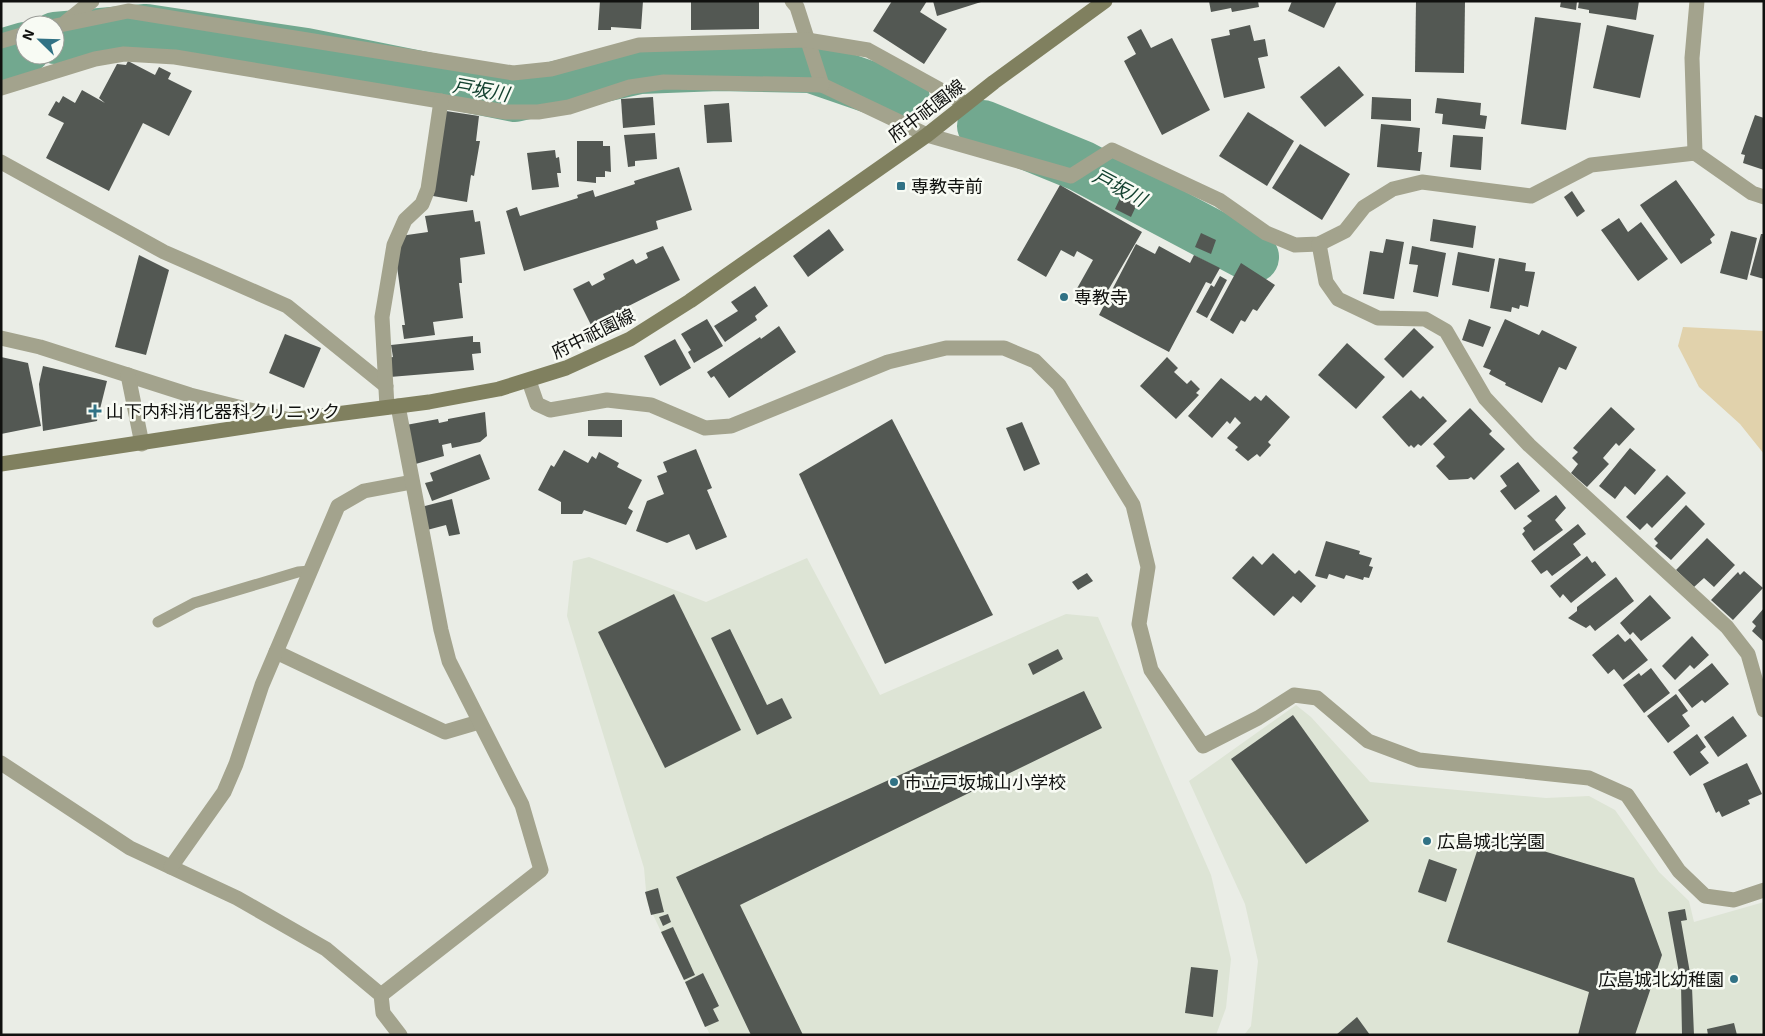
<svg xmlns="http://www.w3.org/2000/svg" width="1765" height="1036" viewBox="0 0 1765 1036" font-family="'Exo 2','Noto Sans JP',sans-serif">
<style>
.built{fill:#dde4d5}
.green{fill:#e1d2ac}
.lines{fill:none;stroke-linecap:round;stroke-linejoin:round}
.river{stroke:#72a88f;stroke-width:52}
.building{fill:#535853}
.service{stroke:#a3a38d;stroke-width:11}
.minor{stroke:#a3a38d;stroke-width:15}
.secondary{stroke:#80805f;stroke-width:15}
.poi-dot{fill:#317285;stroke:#f8fbf4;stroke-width:2}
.labels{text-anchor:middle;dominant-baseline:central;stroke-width:5;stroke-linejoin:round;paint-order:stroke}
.street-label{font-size:18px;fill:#10110f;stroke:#f8fbf4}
.poi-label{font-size:18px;fill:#10110f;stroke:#f8fbf4;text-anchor:start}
.water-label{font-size:19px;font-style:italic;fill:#144230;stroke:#f8fbf4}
</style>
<rect width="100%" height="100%" fill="#eaede6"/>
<g class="built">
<path d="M589,557L706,602L807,558L880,695L1066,614L1098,617L1211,875L1231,959L1226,1008L1216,1035H710L647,902L644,868L567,616L573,561Z"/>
<path d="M1296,705L1311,717L1370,782L1546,798L1589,796L1615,810L1659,872L1689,901L1694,922L1764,902V1035H1244L1251,1026L1258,961L1245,904L1189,781Z"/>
</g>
<path class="green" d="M1683,327L1764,331V454L1740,424L1699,387L1678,346Z"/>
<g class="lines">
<g class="river">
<path d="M55,38L146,30L306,54L515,96L640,68L719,65L811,67L904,99"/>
<path d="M1,55L25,48"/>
<path d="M983,126L1081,166L1253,257"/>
</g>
</g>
<g class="building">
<path d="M600,1H643L641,29L611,27V30H598Z"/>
<path d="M691,1H759V29L691,30Z"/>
<path d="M892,1H927L920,12L947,29L924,64L873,31Z"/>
<path d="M933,1H981V2L937,16Z"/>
<path d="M1209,1H1258L1259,7L1232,12L1231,8L1211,12Z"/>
<path d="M1292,1H1337L1324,28L1288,11Z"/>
<path d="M1416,1H1465L1464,73L1415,72Z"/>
<path d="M1561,1H1577L1576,10L1560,7Z"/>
<path d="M1579,1H1639L1636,20L1589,13V10L1578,8Z"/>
<path d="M1535,17L1581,23L1566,130L1521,124Z"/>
<path d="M1250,25L1254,41L1265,39L1268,56L1258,58L1265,88L1224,98L1211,39L1230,35L1229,30Z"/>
<path d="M1607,25L1654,35L1640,98L1593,88Z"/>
<path d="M1141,29L1151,48L1172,38L1210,110L1162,135L1124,61L1136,54L1127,37Z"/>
<path d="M128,61L155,75L159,67L171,73L168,79L192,91L169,136L143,123L109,191L46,158L64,123L48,115L56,101L59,103L63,96L75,103L82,90L105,103L99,98L117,64L126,65Z"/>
<path d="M1339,66L1364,95L1325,127L1300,97Z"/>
<path d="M653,97L655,125L623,128L621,99Z"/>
<path d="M1372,97L1411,99V121L1371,119Z"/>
<path d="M1437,98L1481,103L1480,115L1487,116L1485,129L1442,124L1443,114L1435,113Z"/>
<path d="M729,103L732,142L707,143L704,105Z"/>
<path d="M446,111L479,116L476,141H480L474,176L471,175L467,202L433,196Z"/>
<path d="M1248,112L1294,141L1267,186L1219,156Z"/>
<path d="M1755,115L1764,118V170L1743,163L1745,155L1741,154Z"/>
<path d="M1381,124L1420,128L1418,152H1422L1420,171L1377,167Z"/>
<path d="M655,133L657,159L635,161V166L628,167L624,135Z"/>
<path d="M1453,135L1483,137L1481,170L1450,167Z"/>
<path d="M577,141H603V146H610L611,172L605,171V177H596V183L577,181Z"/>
<path d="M1300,144L1350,174L1322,220L1272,188Z"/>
<path d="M555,150L556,158L559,157L561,173H557L559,187L532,190L527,153Z"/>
<path d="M679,167L692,210L656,221L658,229L524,271L506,211L517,207L520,216L578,198L577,195L593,190L595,197L635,184L634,181Z"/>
<path d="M1676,180L1715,235L1710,239L1712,243L1681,264L1640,205Z"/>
<path d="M1060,185L1142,232L1099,306L1075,292L1093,260L1077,251L1074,257L1061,250L1046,277L1017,260Z"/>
<path d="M1572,191L1585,211L1577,217L1564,197Z"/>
<path d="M1122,194L1138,202L1131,217L1115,209Z"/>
<path d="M473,210L475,222L480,221L485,254L460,258L462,283H459L463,318L433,322L435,335L404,339L402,325H405L393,237L428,232L425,216Z"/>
<path d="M1619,218L1628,232L1641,222L1668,259L1638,281L1601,230Z"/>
<path d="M1433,219L1476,226L1473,248L1430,241Z"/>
<path d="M829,229L844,250L808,277L793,256Z"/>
<path d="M1731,231L1757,238L1747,280L1720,273Z"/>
<path d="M1201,233L1216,240L1211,254L1195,247Z"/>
<path d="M1761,234H1764V279L1750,275Z"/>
<path d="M1386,239L1404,242L1394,299L1363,294L1370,251L1383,253Z"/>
<path d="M1136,244L1155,254L1159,246L1190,263L1194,255L1220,268L1211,284L1206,282L1169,352L1099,315Z"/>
<path d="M663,246L680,280L591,325L573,289L589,281L592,286L605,279L603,274L633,259L636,264L648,258L646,253Z"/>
<path d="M1412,246L1446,253L1438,297L1413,292L1418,265L1409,264Z"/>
<path d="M1458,252L1495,259L1489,292L1452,285Z"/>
<path d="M139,255L169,270L146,355L115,347Z"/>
<path d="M1499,258L1526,263L1525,271L1535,272L1528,307L1520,305L1519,309L1512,307L1511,312L1490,308Z"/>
<path d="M1241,263L1275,285L1257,311L1253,309L1245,322L1241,320L1233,334L1210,320Z"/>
<path d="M1220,276L1227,280L1207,318L1196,312L1211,285L1214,287Z"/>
<path d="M755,286L768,306L755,316L757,320L725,342L714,326L738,311L731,302Z"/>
<path d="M707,319L723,346L694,363L688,352L691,350L681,334Z"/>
<path d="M1469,319L1491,327L1483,347L1462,340Z"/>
<path d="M1505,319L1539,335L1542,330L1577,347L1566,370L1559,367L1542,403L1505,385L1506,383L1489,374L1491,370L1483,367Z"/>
<path d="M779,326L796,352L729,398L714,376L711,378L707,372L760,337L761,339Z"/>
<path d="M1414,328L1434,347L1403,378L1384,359Z"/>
<path d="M285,334L321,348L304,388L269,373Z"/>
<path d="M473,336V342H480L481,353L472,354L474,370L390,377L388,358L393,357L391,345Z"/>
<path d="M675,339L691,368L660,386L644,356Z"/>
<path d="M1347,343L1385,377L1356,409L1318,375Z"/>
<path d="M1,357L28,363L41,426L1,434Z"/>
<path d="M1167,357L1178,368L1174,372L1187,384L1191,380L1200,389L1196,393L1199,395L1176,419L1140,386Z"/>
<path d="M43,366L107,381L97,421L43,431L39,384Z"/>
<path d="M1221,378L1250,401L1255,396L1261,401L1266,395L1290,417L1268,442L1271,445L1260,457L1257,454L1248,461L1235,450L1238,447L1227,438L1241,423L1235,417L1230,424L1227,421L1212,438L1188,416Z"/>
<path d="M1411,390L1420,399L1423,396L1447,421L1421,446L1418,444L1414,448L1411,445L1409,447L1382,417Z"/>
<path d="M1611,407L1635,429L1619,446L1616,443L1603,458L1609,464L1587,487L1571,473L1578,464L1572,458L1578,452L1573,448Z"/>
<path d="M1470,408L1492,431L1489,434L1505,449L1474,480L1471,477L1468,479L1449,480L1436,466L1445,457L1433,444Z"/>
<path d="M485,412L487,436L480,442L452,448L451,443L442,445L444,456L412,465L406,425L438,419L439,423L448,421V419Z"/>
<path d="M892,419L993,615L885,664L799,474Z"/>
<path d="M588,420H622V437L588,436Z"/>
<path d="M1022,422L1040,464L1024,471L1006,428Z"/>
<path d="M1630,448L1656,470L1635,495L1625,486L1615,499L1599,486Z"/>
<path d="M696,449L712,488L707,490L727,537L696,550L689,534L667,543L636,531L647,501L664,494L657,476L667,472L663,462Z"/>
<path d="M564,450L588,463L592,456L596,459L599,452L619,463L617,467L642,480L628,508L633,511L626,525L584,510L582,514H561V502L538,490L551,465L554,467Z"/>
<path d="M480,454L490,479L432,501L425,483L433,481L430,473Z"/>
<path d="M1518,462L1540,491L1515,510L1500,491L1507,486L1500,476Z"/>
<path d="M1667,475L1686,493L1652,528L1647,523L1640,530L1626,517Z"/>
<path d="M1556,495L1566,508L1555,520L1563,530L1534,551L1522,534L1525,531L1523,528L1532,521L1527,516Z"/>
<path d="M452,499L460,534L449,536L446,525L427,530L421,507Z"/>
<path d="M1686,505L1705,524L1671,560L1655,546L1658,543L1654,539Z"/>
<path d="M1578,524L1586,534L1573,544L1581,555L1552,576L1547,570L1541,574L1531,561Z"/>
<path d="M1707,538L1735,565L1714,587L1704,578L1694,587L1676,570Z"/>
<path d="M1326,541L1360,551L1359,554L1372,558L1369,566L1373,567L1369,578L1364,577L1363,580L1346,575L1344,579L1329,574L1327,579L1315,576Z"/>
<path d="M1273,553L1295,574L1299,570L1316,586L1301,603L1293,596L1274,616L1232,578L1253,556L1262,565Z"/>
<path d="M1587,556L1592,563L1595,561L1606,575L1571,603L1563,594L1560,598L1550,586Z"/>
<path d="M1744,571L1763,588L1733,620L1711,600L1738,572L1740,575Z"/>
<path d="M1087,573L1093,581L1078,590L1072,582Z"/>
<path d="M1616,577L1634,601L1595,631L1590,625L1586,628L1568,618L1577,611V607Z"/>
<path d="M674,594L741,730L665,768L598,632Z"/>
<path d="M1650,595L1671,618L1641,641L1633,632L1630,635L1620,623Z"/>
<path d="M1764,608V642L1752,631L1756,626L1752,622Z"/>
<path d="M730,629L767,705L782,698L792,718L757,735L711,638Z"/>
<path d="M1618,634L1625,642L1630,638L1648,660L1623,680L1614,669L1608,674L1592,655Z"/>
<path d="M1692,636L1709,655L1694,669L1690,665L1675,680L1662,666Z"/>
<path d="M1058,649L1063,659L1033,675L1028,664Z"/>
<path d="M1712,663L1729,684L1705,703L1702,700L1692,708L1678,690Z"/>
<path d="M1651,668L1670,693L1644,713L1623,685L1639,673L1641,676Z"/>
<path d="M1084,691L1102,728L740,905L803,1035H751L676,877Z"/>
<path d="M1676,694L1688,711L1682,715L1690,726L1668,743L1647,716Z"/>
<path d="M1293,715L1369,821L1306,864L1231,759Z"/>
<path d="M1733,716L1747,736L1718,757L1704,737Z"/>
<path d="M1697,734L1706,747L1700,752L1709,763L1690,776L1673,752Z"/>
<path d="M1747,763L1762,794L1748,800L1750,804L1722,817L1719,811L1716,813L1703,784Z"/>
<path d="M1483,833L1634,878L1662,955L1635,1035H1578L1589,992L1447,942Z"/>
<path d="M1429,859L1457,869L1446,902L1418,892Z"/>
<path d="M658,888L664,912L651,915L645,892Z"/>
<path d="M1685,909L1687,920L1681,921L1690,973L1696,972L1698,986L1692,987L1694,1035H1682L1681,984L1668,912Z"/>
<path d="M668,914L671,922L663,926L659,917Z"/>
<path d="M673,927L695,975L684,980L661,932Z"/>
<path d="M1191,967L1218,970L1213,1017L1185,1013Z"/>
<path d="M703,973L719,1006L713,1009L719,1021L705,1027L685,982Z"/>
<path d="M1357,1017L1370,1035H1336Z"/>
<path d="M1734,1023L1737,1035H1708L1707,1029Z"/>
</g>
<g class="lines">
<path class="service" d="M158,622L194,603L298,572L310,571"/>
<g class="minor">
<path d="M792,1L797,7L822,85L927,135L1071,176L1112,150L1219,200L1266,233L1295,245L1319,244L1345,231L1364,207L1393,189L1422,182L1531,196L1591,165L1695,153L1752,193L1764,197"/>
<path d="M66,22L92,1"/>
<path d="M55,26L128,11L513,73L551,69L639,45L807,40L868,50L966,104"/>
<path d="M1,41L25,34"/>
<path d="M1,88L95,59L124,54L175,57L506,112H538L569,107L630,87L664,82L822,85"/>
<path d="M1695,153L1692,58L1697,1"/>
<path d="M1,162L164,252L287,306L386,386"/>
<path d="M1319,244L1326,282L1338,299L1378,318L1425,319L1446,331L1485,398L1529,445L1727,627L1748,654L1764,710"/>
<path d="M1,338L40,347L190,395L290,420"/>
<path d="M128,375L142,444"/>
<path d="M529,381L537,404L550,410L607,400L651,405L705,428L731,426L888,362L946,348H1004L1035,361L1059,385L1133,505L1148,567L1139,624L1151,670L1203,746L1258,718L1294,695L1317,698L1368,741L1419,760L1589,778L1627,795L1679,871L1705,896L1734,900L1764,890"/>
<path d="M387,407L382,317L394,245L405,220L422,204L428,189L441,101"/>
<path d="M276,652L445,732L479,722"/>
<path d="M1,763L130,848L237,898L326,949L381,995L383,1013L400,1035"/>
<path d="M171,867L224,792L236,764L262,685L338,506L364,491L412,482"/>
<path d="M381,995L541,870L522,805L449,661L441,630L398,406"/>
</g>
<path class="secondary" d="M1,464L290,420L429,402L499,389L566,368L630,339L690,301L927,135L994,82L1105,1"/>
</g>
<g class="poi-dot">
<rect x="896" y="181" width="10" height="10" rx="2.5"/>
<circle cx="1064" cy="297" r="5"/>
<path d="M92.5 403.5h5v5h5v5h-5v5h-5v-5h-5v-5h5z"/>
<circle cx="894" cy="782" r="5"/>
<circle cx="1427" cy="841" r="5"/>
<circle cx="1734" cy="979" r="5"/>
</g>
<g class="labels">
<g class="street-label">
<text transform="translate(926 110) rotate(-37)">府中祇園線</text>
<text transform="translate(593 333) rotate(-26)">府中祇園線</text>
</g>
<g class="poi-label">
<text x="911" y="186">専教寺前</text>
<text x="1074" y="297">専教寺</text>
<text x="106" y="411">山下内科消化器科クリニック</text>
<text x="904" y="782">市立戸坂城山小学校</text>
<text x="1437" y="841">広島城北学園</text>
<text x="1724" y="979" text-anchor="end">広島城北幼稚園</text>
</g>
<g class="water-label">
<text transform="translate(481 89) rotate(10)">戸坂川</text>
<text transform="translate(1120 187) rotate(28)">戸坂川</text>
</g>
</g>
<rect width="1765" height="1036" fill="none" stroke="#10110f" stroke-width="5"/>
<g transform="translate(40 40) rotate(293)"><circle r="24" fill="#f8fbf4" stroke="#9b9d98"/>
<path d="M0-4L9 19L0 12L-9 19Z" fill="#317285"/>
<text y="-8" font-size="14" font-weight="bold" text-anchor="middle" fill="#10110f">N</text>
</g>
</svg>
